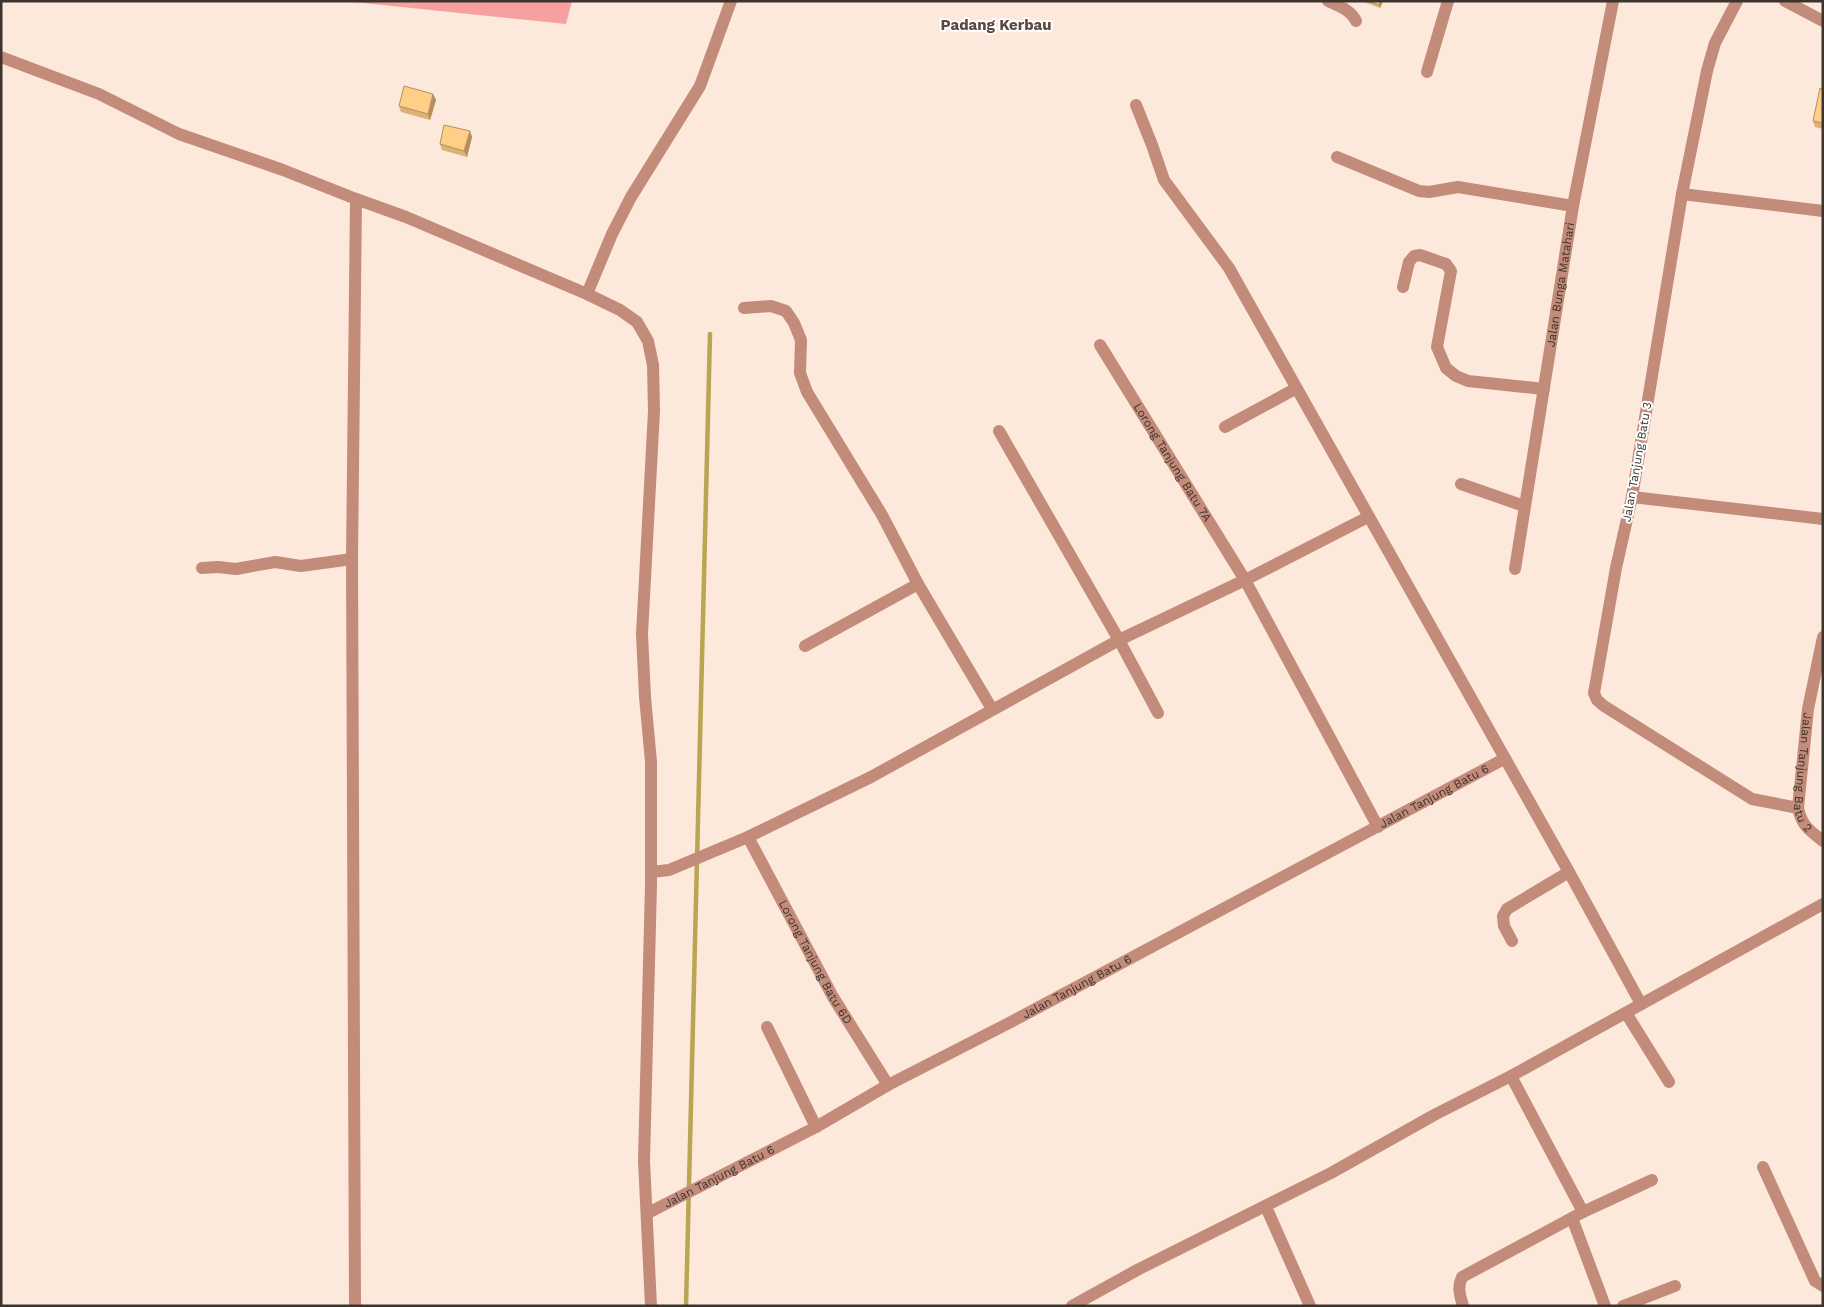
<svg xmlns="http://www.w3.org/2000/svg" width="1824" height="1307" viewBox="0 0 1824 1307" font-family="'Work Sans',sans-serif">
<style>
.green{fill:#f6a0a0}
.lines{fill:none;stroke-linecap:round;stroke-linejoin:round}
.stream{stroke:#b9a553;stroke-width:4.5}
.minor{stroke:#c38b79;stroke-width:12}
.wall{fill:#dbb274}
.shaded-wall{fill:#b2915e}
.building{fill:#ffcf87;stroke:#b2915e}
.labels{text-anchor:middle;dominant-baseline:central;stroke-width:4;stroke-linejoin:round;paint-order:stroke}
.street-label{font-size:12px;fill:#3c352f;stroke:#fff}
.quarter-label{font-size:15px;font-weight:bold;fill:#5a4a3f;stroke:#fff}
</style>
<rect width="100%" height="100%" fill="#fde9db"/>
<path class="green" d="M344,1H572L566,24Z"/>
<g class="lines">
<path class="stream" d="M686,1306L710,334"/>
<g class="minor">
<path d="M1328,1C1339,6 1351,10 1356,21"/>
<path d="M1737,1L1715,43L1707,71L1682,194L1632,497L1616,568L1594,693L1597,700L1604,706L1752,799L1798,808"/>
<path d="M1785,1L1823,21"/>
<path d="M1,57L99,94L179,134L283,170L356,199L406,217L587,294L620,310L637,322L648,341L653,365L654,411L642,634L645,697L651,762V884L644,1161L651,1306"/>
<path d="M1427,72L1448,1"/>
<path d="M1136,105L1152,145L1164,180L1229,268L1569,872L1641,1004"/>
<path d="M1337,157L1419,191L1429,192L1458,187L1573,206"/>
<path d="M1682,194L1823,211"/>
<path d="M1403,287L1409,262L1414,256L1420,255L1446,264L1451,271L1437,347L1446,368L1456,376L1468,381L1544,389"/>
<path d="M587,294L612,234L631,197L700,86L731,1"/>
<path d="M744,308L771,306L786,311L794,323L801,340L800,373L807,392L882,515L918,584L992,709"/>
<path id="s1" d="M1100,345L1245,580L1378,827"/>
<path d="M1225,427L1295,389"/>
<path d="M999,431L1119,640L1158,713"/>
<path d="M1461,484L1524,506"/>
<path d="M1632,497L1823,519"/>
<path d="M202,568L218,567L236,569L275,562L301,566L352,559"/>
<path id="s2" d="M1515,569L1573,206L1613,1"/>
<path id="s3" d="M1823,637L1808,709L1798,808C1802,826 1809,830 1823,841"/>
<path d="M805,646L918,584"/>
<path id="s4" d="M748,837L833,997L888,1085"/>
<path d="M651,872L669,870L748,837L871,777L1119,640L1245,580L1368,517"/>
<path d="M1512,941L1504,926L1503,916L1507,909L1569,872"/>
<path d="M1626,1013L1669,1082"/>
<path d="M767,1027L816,1127"/>
<path d="M1763,1167L1815,1281L1823,1286"/>
<path d="M1266,1207L1310,1306"/>
<path d="M1583,1212L1652,1180"/>
<path id="s5" d="M648,1213L816,1127L888,1085L1009,1023L1504,759"/>
<path d="M1572,1218L1605,1306"/>
<path d="M355,1306L352,559L356,199"/>
<path d="M1072,1306L1139,1269L1331,1173L1436,1114L1511,1076L1823,904"/>
<path d="M1463,1306C1460,1295 1457,1288 1462,1277L1583,1212L1511,1076"/>
<path d="M1623,1306L1675,1286"/>
</g>
</g>
<g class="wall">
<path d="M1362,1H1383L1380,8Z"/>
<path d="M1823,89V129L1815,127L1813,121Z"/>
<path d="M433,94L436,100L430,120L401,112L399,106Z"/>
<path d="M470,131L472,137L467,157L442,150L440,144Z"/>
</g>
<g class="shaded-wall">
<path d="M1380,1H1383L1380,8L1379,5Z"/>
<path d="M433,94L436,100L430,120L428,114Z"/>
<path d="M470,131L472,137L467,157L464,151Z"/>
</g>
<g class="building">
<path d="M1369,1H1380L1379,5Z"/>
<path d="M404,86L433,94L428,114L399,106Z"/>
<path d="M1820,88L1823,89V123L1813,121Z"/>
<path d="M444,125L470,131L464,151L440,144Z"/>
</g>
<g class="labels">
<g class="street-label">
<text stroke="none"><textPath href="#s2" startOffset="288">Jalan Bunga Matahari</textPath></text>
<text stroke="none"><textPath href="#s1" startOffset="138">Lorong Tanjung Batu 7A</textPath></text>
<text transform="translate(1637 462) rotate(-80)">Jalan Tanjung Batu 3</text>
<text stroke="none"><textPath href="#s3" startOffset="138">Jalan Tanjung Batu 2</textPath></text>
<text stroke="none"><textPath href="#s5" startOffset="890">Jalan Tanjung Batu 6</textPath></text>
<text stroke="none"><textPath href="#s4" startOffset="142">Lorong Tanjung Batu 6D</textPath></text>
<text stroke="none"><textPath href="#s5" startOffset="485">Jalan Tanjung Batu 6</textPath></text>
<text stroke="none"><textPath href="#s5" startOffset="80">Jalan Tanjung Batu 6</textPath></text>
</g>
<g class="quarter-label">
<text x="996" y="25">Padang Kerbau</text>
</g>
</g>
<rect width="1824" height="1307" fill="none" stroke="#3c352f" stroke-width="5"/>
</svg>
